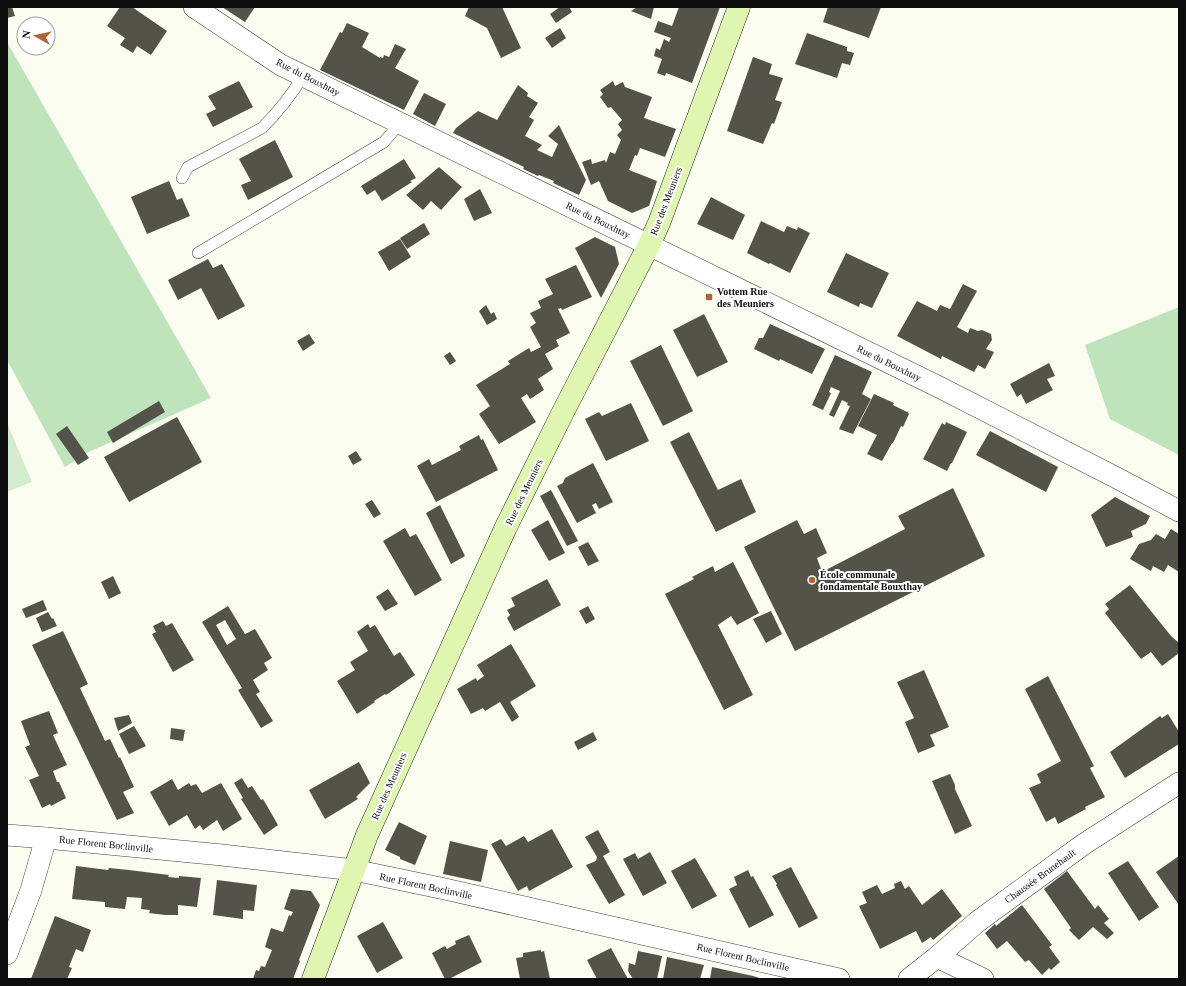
<svg xmlns="http://www.w3.org/2000/svg" width="1186" height="986" viewBox="0 0 1186 986" font-family="Georgia,serif">
<style>
.green{fill:#bfe4bc}
.pitch{fill:#d3eccd}
.building{fill:#54534a;fill-rule:evenodd}
.lines{fill:none;stroke-linecap:round;stroke-linejoin:round}
.lane-casing{stroke:#404040;stroke-width:12}
.street-casing{stroke:#404040;stroke-width:22}
.secondary-casing{stroke:#2f2f2f;stroke-width:23}
.lane{stroke:#fff;stroke-width:11}
.street{stroke:#fff;stroke-width:21}
.secondary{stroke:#dff6b1;stroke-width:22}
.poi-dot{fill:#ae6434;stroke:#fff;stroke-width:1.5}
.labels{text-anchor:middle;dominant-baseline:central;stroke-width:4;stroke-linejoin:round;paint-order:stroke}
.street-label{font-size:10px;fill:#0d0d0d;stroke:#fff}
.poi-label{font-size:10px;font-weight:bold;fill:#0d0d0d;stroke:#fff;text-anchor:start}
</style>
<rect width="100%" height="100%" fill="#fafdef"/>
<g class="green">
<path d="M7,42L211,398L84,454L65,467L7,360Z"/>
<path d="M1179,307V455L1110,419L1085,345Z"/>
</g>
<path class="pitch" d="M7,423L32,482L7,492Z"/>
<g class="building">
<path d="M7,7H12L15,16L7,18Z"/>
<path d="M120,7H132L167,31L151,55L137,46L133,53L120,45L125,38L107,26Z"/>
<path d="M222,7H255L245,22Z"/>
<path d="M469,7H502L521,48L501,58L487,28L465,16Z"/>
<path d="M560,7H569L572,12L556,23L550,14Z"/>
<path d="M637,7H654L651,19L631,11Z"/>
<path d="M679,7H720L692,83L666,73L665,76L657,73L662,59L654,56L656,48L660,50L664,39L669,42L671,38L654,32L658,21L672,26Z"/>
<path d="M828,7H881L869,38L823,22Z"/>
<path d="M347,23L369,33L362,47L380,58V57L383,58L384,55L389,57L395,44L406,49L395,68L419,81L404,110L320,70L340,32L342,33Z"/>
<path d="M560,28L566,38L552,48L545,38Z"/>
<path d="M807,33L847,47V51L854,53L850,65L842,63L837,78L795,64Z"/>
<path d="M753,57L772,64L769,74L783,78L775,100L782,102L774,124L772,123L763,144L727,131Z"/>
<path d="M239,81L253,107L213,127L206,114L216,109L208,96Z"/>
<path d="M613,81L615,86L623,82L625,87L652,97L644,118L676,129L665,157L640,148L637,156L635,155L629,170L657,181L649,206L632,213L608,201L599,181L591,185L582,162L591,159L592,164L605,160L606,163L610,152L615,154L621,140L617,135L622,130L618,124L622,120L611,107L608,108L600,97L603,94L600,90Z"/>
<path d="M518,85L528,93L527,96L538,103L529,117L534,120L525,136L542,145L537,150L552,157L558,144L548,136L559,125L586,180L579,195L553,183L554,181L539,175L538,176L523,169L524,167L453,133L456,128L478,111L497,120Z"/>
<path d="M424,93L446,104L435,126L413,114Z"/>
<path d="M275,140L293,177L248,200L241,185L251,181L239,159Z"/>
<path d="M404,159L416,178L410,181L412,182L382,201L375,190L367,195L361,186Z"/>
<path d="M439,167L462,187L441,210L431,201L423,210L406,195Z"/>
<path d="M169,181L177,200L182,198L190,216L147,234L131,197Z"/>
<path d="M480,189L492,213L474,221L464,199Z"/>
<path d="M711,197L745,215L733,240L697,224Z"/>
<path d="M761,221L784,232L787,226L797,230L798,227L810,233L790,273L770,263L769,264L747,253Z"/>
<path d="M424,223L430,234L407,249L400,238Z"/>
<path d="M595,237L615,247L619,264L601,298L575,248Z"/>
<path d="M400,239L411,257L389,271L378,252Z"/>
<path d="M846,253L889,273L872,308L860,303L859,307L827,292Z"/>
<path d="M208,259L213,268L222,264L245,306L218,320L201,288L178,300L168,280Z"/>
<path d="M576,265L592,297L562,310L561,308L558,309L570,333L556,340L559,346L545,354L553,369L538,379L544,390L530,399L527,394L521,398L536,422L499,444L479,414L490,406L476,385L510,364L508,361L529,348L531,352L541,347L530,327L536,323L530,313L541,308L538,301L553,294L545,279Z"/>
<path d="M963,284L977,291L957,327L968,333L970,328L978,331L982,330L991,334L992,340L986,349L994,352L985,369L978,365L974,372L942,356L941,359L897,336L917,301L937,311L940,305L950,309Z"/>
<path d="M486,305L491,314L494,312L497,319L487,325L479,311Z"/>
<path d="M704,314L728,362L697,377L673,330Z"/>
<path d="M770,324L825,349L812,374L780,359L779,361L754,349L759,338H763Z"/>
<path d="M309,334L315,343L303,351L297,341Z"/>
<path d="M661,345L693,411L663,426L630,361Z"/>
<path d="M450,352L456,361L450,365L444,356Z"/>
<path d="M835,355L872,372L862,394L871,399L853,434L839,429L850,406L847,405L848,403L842,400L834,417L829,415L840,391L831,387L829,392L831,393L823,410L812,405Z"/>
<path d="M1049,363L1055,376L1047,379L1053,390L1026,404L1021,394L1017,397L1010,384Z"/>
<path d="M874,394L894,403L893,405L907,412V411L909,414L903,427L901,426L893,443H892L882,461L867,454L877,435L858,426Z"/>
<path d="M159,401L165,412L113,443L107,432Z"/>
<path d="M631,403L649,441L606,461L585,419L599,412L602,416Z"/>
<path d="M177,417L202,462L129,502L104,457Z"/>
<path d="M946,422L967,432L952,463H951L947,471L923,459L942,423L945,425Z"/>
<path d="M67,426L89,458L78,465L56,434Z"/>
<path d="M990,431L1058,467L1046,492L976,455Z"/>
<path d="M689,432L718,490L741,479L756,512L716,532L670,442Z"/>
<path d="M479,435L481,440L483,439L498,470L436,502L417,466L429,459L432,465L461,450L459,446Z"/>
<path d="M356,451L362,460L353,465L348,456Z"/>
<path d="M593,463L613,502L599,509L596,503L592,505L596,513L577,523L557,486L563,483L565,478Z"/>
<path d="M953,488L985,556L795,651L744,547L797,520L804,534L816,528L827,553L817,558L822,572L905,529L898,516Z"/>
<path d="M551,490L578,541L567,546L540,496Z"/>
<path d="M1115,497L1150,516L1146,524L1131,531L1133,537L1106,547L1096,526L1091,515Z"/>
<path d="M372,500L381,514L374,518L365,504Z"/>
<path d="M440,505L465,556L451,564L426,513Z"/>
<path d="M548,520L565,553L549,561L531,530Z"/>
<path d="M405,528L410,537L416,534L442,580L415,596L383,541Z"/>
<path d="M1171,529L1179,534V572L1168,565L1164,572L1153,566L1151,571L1130,559L1139,544L1151,540L1156,534L1165,539Z"/>
<path d="M588,542L599,561L588,566L578,547Z"/>
<path d="M733,562L759,613L737,625L731,616L718,625L753,695L724,710L665,594L694,579L692,577L713,566L715,572Z"/>
<path d="M113,576L121,593L109,599L101,582Z"/>
<path d="M547,579L561,605L514,631L507,618L510,615L507,610L515,606L511,598Z"/>
<path d="M1130,585L1171,636L1179,643V653L1162,666L1151,652L1141,659L1105,613L1109,609L1105,604Z"/>
<path d="M388,589L398,604L385,611L376,597Z"/>
<path d="M43,600L47,610L26,618L22,609Z"/>
<path d="M228,606L245,634L255,629L272,658L264,663L268,670L253,680L260,692L256,694L273,721L261,728L238,690L242,688L202,622ZM225,620L236,639L227,645L216,625Z"/>
<path d="M588,606L595,619L586,624L579,611Z"/>
<path d="M771,611L782,634L766,643L753,619Z"/>
<path d="M48,612L52,619L53,618L57,626L42,632L36,618Z"/>
<path d="M163,621L166,626L172,623L194,660L173,672L152,634L156,632L153,626Z"/>
<path d="M368,624L370,628L375,625L394,656L400,652L415,675L386,695L385,694L374,701L375,702L357,714L337,681L355,670L350,662L368,651L357,632Z"/>
<path d="M63,631L88,684L80,688L105,741L110,739L119,758L120,757L134,787L123,792L134,813L117,820L32,645Z"/>
<path d="M511,644L536,686L510,702L519,717L512,722L500,702L485,711L483,708L471,714L457,689L476,678L477,681L484,676L477,665Z"/>
<path d="M924,670L949,727L930,735L935,746L918,753L905,722L914,718L897,682Z"/>
<path d="M1048,676L1094,766L1090,768L1105,797L1085,807L1086,809L1058,824L1055,817L1046,822L1029,788L1041,783L1037,774L1061,761L1025,689Z"/>
<path d="M49,711L58,733L53,735L67,765L53,771L57,782H59L66,798L51,806L50,804L42,808L29,780L39,776L25,747L30,745L21,721Z"/>
<path d="M1168,714L1179,732V741L1178,742L1179,744L1125,778L1110,752L1160,716L1162,718Z"/>
<path d="M129,715L132,723L118,731L114,718Z"/>
<path d="M134,726L146,746L129,754L119,734Z"/>
<path d="M171,728L185,730L183,741L170,739Z"/>
<path d="M593,732L597,740L578,750L574,742Z"/>
<path d="M359,762L370,783L356,797L358,799L325,819L309,790Z"/>
<path d="M950,774L955,785V789L972,826L955,834L932,781Z"/>
<path d="M242,778L248,788L252,786L261,800L263,799L278,825L264,835L241,799L243,798L234,783Z"/>
<path d="M172,779L178,790L189,783L191,786L196,784L202,793L221,783L242,819L223,831L217,820L203,830L200,825L195,829L187,815L169,826L150,792Z"/>
<path d="M399,822L427,836L415,865L400,859V857L385,850Z"/>
<path d="M552,829L573,867L529,891L527,886L518,891L491,844L501,839L506,846L524,836L528,842Z"/>
<path d="M598,830L610,852L603,856L625,895L609,904L586,865L596,861L597,857L585,837Z"/>
<path d="M450,841L488,850L481,882L443,874Z"/>
<path d="M650,852L667,883L643,896L623,859L635,853L638,859Z"/>
<path d="M1179,856V905L1156,872Z"/>
<path d="M695,858L717,896L692,909L671,871Z"/>
<path d="M1128,861L1159,907L1139,921L1108,873Z"/>
<path d="M76,866L108,870L109,868L129,870L169,875L168,877L179,878V876L201,878L197,907L178,905V915H165L149,913L150,910L141,909L142,898L127,897L125,909L105,907V902L72,899Z"/>
<path d="M791,867L818,918L799,928L776,885L777,884L772,876Z"/>
<path d="M748,870L751,877L753,876L774,915L749,928L729,889L737,885L734,877Z"/>
<path d="M1067,871L1095,909L1098,905L1109,919L1104,923L1114,933L1107,939L1093,927L1079,940L1069,930L1071,928L1044,889Z"/>
<path d="M217,880L257,885L254,911L243,910V919L213,915Z"/>
<path d="M901,881L905,889L909,886L922,905L942,889L962,916L933,940L931,937L922,943L916,931L880,949L859,906L867,903L862,892L877,885L882,894L895,888L894,884Z"/>
<path d="M291,889L311,891L320,905L299,960L300,961L293,979H253L256,970L259,971L261,966L265,967L267,962L272,950L265,947L271,928L283,932L289,915L291,916L293,912L284,909Z"/>
<path d="M1022,905L1052,945L1049,947L1060,962L1051,970L1049,968L1042,975L1029,960L1025,962L1007,941L997,949L985,933L995,924L996,926Z"/>
<path d="M55,916L91,930L83,952L76,949L69,967L72,968L67,979H31Z"/>
<path d="M383,922L403,958L377,973L357,936Z"/>
<path d="M469,935L482,962L449,979H445L432,953L445,946L447,949L456,944L455,941Z"/>
<path d="M611,948L628,979H597L587,960Z"/>
<path d="M541,950V952L544,951L550,979H520L516,958L523,957V953Z"/>
<path d="M638,951L662,956L657,979H633L628,971L629,963L635,965Z"/>
<path d="M667,957L704,965L700,979H663Z"/>
<path d="M712,967L753,976L763,979H710Z"/>
</g>
<g class="lines">
<defs>
<g id="lane">
<path d="M182,178L188,167L262,128C278,112 291,96 303,76"/>
<path d="M198,253L384,142L400,123"/>
</g>
<g id="street">
<path d="M194,7L281,65L939,387L1115,477L1179,511"/>
<path d="M7,835L46,838L222,855L354,870L445,889L839,979"/>
<path d="M7,954L31,890L46,838"/>
<path d="M937,957L983,979"/>
<path d="M909,979L937,957L977,922L1084,844L1179,783"/>
</g>
<path id="secondary" d="M313,979L367,835L506,527L562,414L649,245L659,223L739,7"/>
</defs>
<use href="#lane" class="lane-casing"/>
<use href="#street" class="street-casing"/>
<use href="#secondary" class="secondary-casing"/>
<use href="#lane" class="lane"/>
<use href="#street" class="street"/>
<use href="#secondary" class="secondary"/>
</g>
<g class="poi-dot">
<rect x="705" y="293" width="8" height="8" rx="2"/>
<circle cx="812" cy="580" r="4"/>
</g>
<g class="labels">
<g class="street-label">
<text transform="translate(308 77) rotate(27)">Rue du Bouxhtay</text>
<text transform="translate(666 201) rotate(-69)">Rue des Meuniers</text>
<text transform="translate(598 220) rotate(26)">Rue du Bouxhtay</text>
<text transform="translate(889 363) rotate(26)">Rue du Bouxhtay</text>
<text transform="translate(524 492) rotate(-64)">Rue des Meuniers</text>
<text transform="translate(389 786) rotate(-66)">Rue des Meuniers</text>
<text transform="translate(106 844) rotate(6)">Rue Florent Boclinville</text>
<text transform="translate(1040 876) rotate(-36)">Chaussée Brunehault</text>
<text transform="translate(426 886) rotate(12)">Rue Florent Boclinville</text>
<text transform="translate(743 957) rotate(13)">Rue Florent Boclinville</text>
</g>
<g class="poi-label">
<text x="717" y="291">Vottem Rue<tspan x="717" dy="12">des Meuniers</tspan></text>
<text x="820" y="574">École communale<tspan x="820" dy="12">fondamentale Bouxthay</tspan></text>
</g>
</g>
<rect width="1186" height="986" fill="none" stroke="#0d0d0d" stroke-width="16"/>
<g transform="translate(36 36) rotate(278)"><circle r="19" fill="#ffffff" stroke="#9e9e9e"/>
<path d="M0-3L7 15L0 10L-7 15Z" fill="#ae6434"/>
<text y="-6" font-size="11" font-weight="bold" text-anchor="middle" fill="#0d0d0d">N</text>
</g>
</svg>
